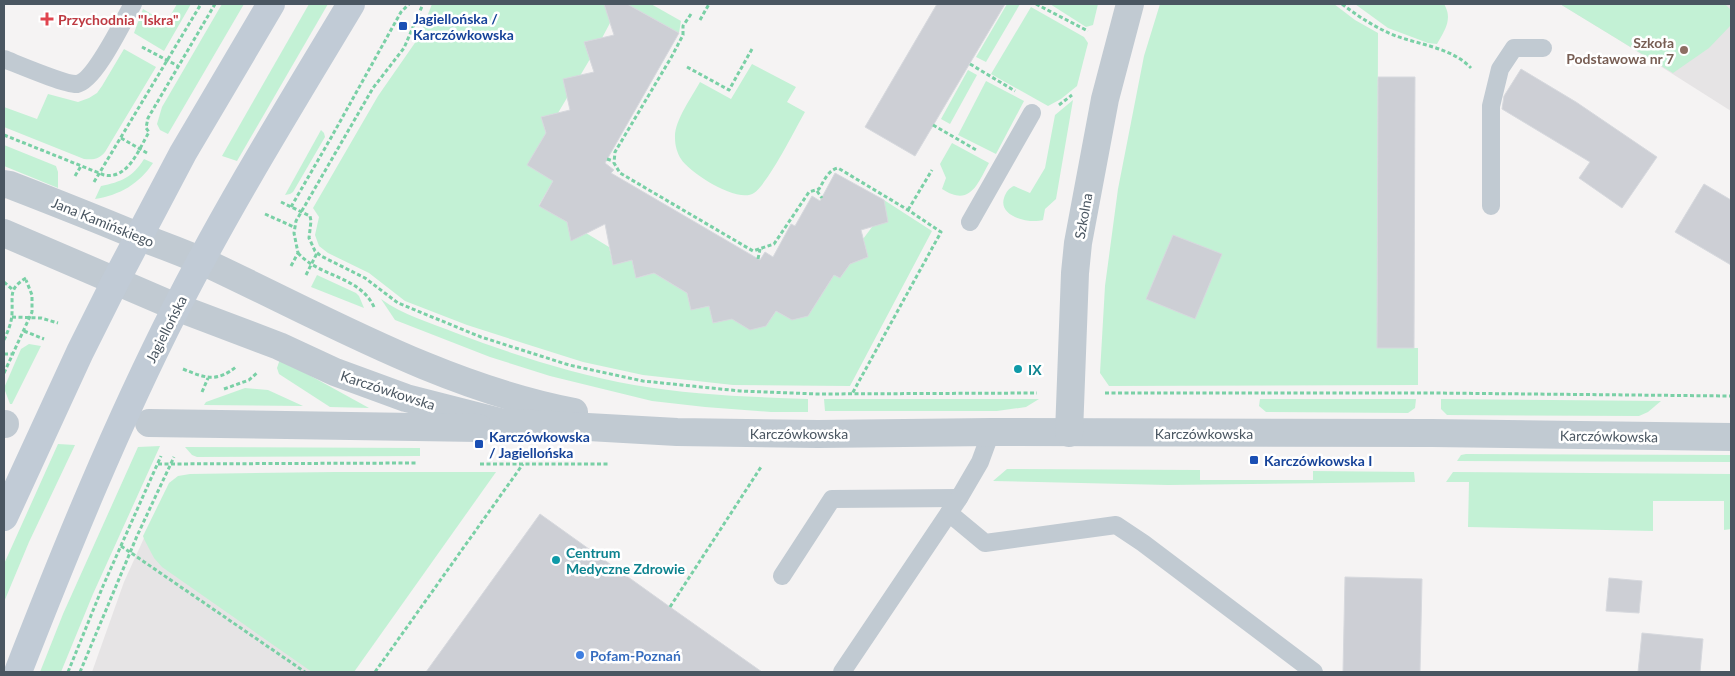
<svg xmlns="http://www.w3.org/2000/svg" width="1735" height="676" viewBox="0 0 1735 676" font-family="Lato,sans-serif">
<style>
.education{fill:#e6e4e5}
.green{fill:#c3f1d5}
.building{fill:#cdcfd5;stroke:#d7d9de}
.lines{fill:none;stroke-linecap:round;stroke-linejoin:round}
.path{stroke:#7ad0a6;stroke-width:3;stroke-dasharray:4 2.5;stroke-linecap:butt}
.lane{stroke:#c1cad2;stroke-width:18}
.street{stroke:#c1cad2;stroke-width:28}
.secondary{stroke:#c1cbd6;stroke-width:28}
.health-dot{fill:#e0444e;stroke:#fff;stroke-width:2}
.transit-dot{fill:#1a4fb4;stroke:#fff;stroke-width:2}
.education-dot{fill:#8d6e63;stroke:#fff;stroke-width:2}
.culture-dot{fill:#0f9aa8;stroke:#fff;stroke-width:2}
.shop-dot{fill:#3f7fe0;stroke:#fff;stroke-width:2}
.labels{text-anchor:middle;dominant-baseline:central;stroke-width:5;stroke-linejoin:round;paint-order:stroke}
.transit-label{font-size:14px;font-weight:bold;fill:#164399;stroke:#fff;text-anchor:start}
.health-label{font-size:14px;font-weight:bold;fill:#be3a42;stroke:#fff;text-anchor:start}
.education-label{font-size:14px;font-weight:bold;fill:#785e54;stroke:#fff;text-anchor:end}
.street-label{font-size:14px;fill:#4a5661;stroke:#fff}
.culture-label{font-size:14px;font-weight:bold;fill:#0d838f;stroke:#fff;text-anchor:start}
.shop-label{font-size:14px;font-weight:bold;fill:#366cbe;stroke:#fff;text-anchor:start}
</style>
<rect width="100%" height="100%" fill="#f5f3f3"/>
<g class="education">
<path d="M1560,4H1731V111L1619,40Z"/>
<path d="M144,538L315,672H92L124,582Z"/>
</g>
<g class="green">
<path d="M177,4H191L164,51L134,33L143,9L166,23Z"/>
<path d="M222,4H244L168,134L160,130L157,124L162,107Z"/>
<path d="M309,4H328L237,161L222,156Z"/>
<path d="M432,4H615L605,6L610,23L602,38L584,42L590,59L558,113L541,117L546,133L553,181L539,205L567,222L571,240L586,233L609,247L613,265L632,260L637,278L654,273L687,293L691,310L709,306L713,323L731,318L766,326L776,311L792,320L808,316L834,275L840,278L850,264L868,257L863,239L872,227L884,200L932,231L850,386L733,385L643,375L583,362L526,344L467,325L405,301L369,273L328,253L319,246L315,235L319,217L313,208L378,96L419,37Z"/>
<path d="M627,4H651L681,21L679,33Z"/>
<path d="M1007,4H1020L986,62L976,57Z"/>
<path d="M1050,4H1098L1093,25L1086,27Z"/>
<path d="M1160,4H1334L1355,20L1378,33L1377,348H1418V385L1109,386L1100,373L1105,286L1118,189L1144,56Z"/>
<path d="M1355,4H1444C1453,19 1445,30 1437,44L1428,43L1388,28Z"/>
<path d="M1560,4H1725L1731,10V25L1709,48L1673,73Z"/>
<path d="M1031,7L1084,37L1088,43L1077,86L1061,99L1048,106L991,74Z"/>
<path d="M124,49L156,67L105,152C99,159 94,160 84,159L4,127V107L37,119L48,94L78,102L89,98L97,93L102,86Z"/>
<path d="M752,64L796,87L787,102L805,112C794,131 769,182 754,193C738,204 690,173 681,159C677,153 675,145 675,138C674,121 692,97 700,82L731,99Z"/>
<path d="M968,70L977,75L950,124L941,119Z"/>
<path d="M986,81L1024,101L996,154L958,135Z"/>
<path d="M1073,100L1056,199L1045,209L1043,220C1030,224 998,217 1004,198C1006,192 1009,188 1014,186L1030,193L1045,168L1055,115Z"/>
<path d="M321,130L324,133L325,137L293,192L290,194L285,195Z"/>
<path d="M952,143L989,163C977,185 970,207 942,189L946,178L940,164Z"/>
<path d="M4,145L56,166L58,172V188L4,166Z"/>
<path d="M144,159L153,163C139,184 120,195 95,199L101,186C121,182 133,177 144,159Z"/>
<path d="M317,275L356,293L359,296L364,308L311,287Z"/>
<path d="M381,299C403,315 431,323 456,333C514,355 573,374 634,385C692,395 750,397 808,399V412H771L705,407L652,401L550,376L490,357L395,320Z"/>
<path d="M29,344L41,346L12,404H10L4,388L21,349Z"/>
<path d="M280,359L369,408L330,407L279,374L277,368Z"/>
<path d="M245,388L268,390L303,406L204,405L206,402Z"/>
<path d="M824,399H1039L1026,407L997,411H825Z"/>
<path d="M1260,399H1416L1415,408L1408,413L1266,412L1259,406Z"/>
<path d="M1441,399L1661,401L1648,412L1639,416L1447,415L1441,409Z"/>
<path d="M58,444L75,445L29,542L4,602V564Z"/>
<path d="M160,446L93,594L61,672H40L63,614L138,447Z"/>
<path d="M185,447L420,448V456L197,457L192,455Z"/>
<path d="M1466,454L1731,455V462L1457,461L1461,455Z"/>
<path d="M1007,469L1200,470V480H1313V471L1414,472L1415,482L1168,485L993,481Z"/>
<path d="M335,472H496L354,672H312L162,567L154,558L144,539L143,536L169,483L178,476L190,474Z"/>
<path d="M1453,472L1731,474V529L1724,530V501H1653V531L1468,527L1469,482H1446Z"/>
</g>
<g class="building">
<path d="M604,4H627L679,33L605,163L614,170L611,173L760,260L765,252L773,257L791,224L795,226L812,196L820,201L835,173L884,200L888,222L861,230L868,257L850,264L840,278L834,275L808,316L792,320L776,311L766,326L750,330L732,319L713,323L709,306L691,310L687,293L654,273L636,278L632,260L613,265L605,224L571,241L567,222L539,206L553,181L527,165L546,133L541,117L570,110L563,79L594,72L584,42L614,35Z"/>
<path d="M937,4H1005L915,156L865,127Z"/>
<path d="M1521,69L1576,102L1657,157L1622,208L1579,178L1590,162L1502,109L1504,96Z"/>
<path d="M1378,77H1415L1414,348H1377Z"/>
<path d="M1704,184L1731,200V265L1675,232Z"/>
<path d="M1173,235L1222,254L1195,319L1146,299Z"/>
<path d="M540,514L670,607L762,672H426Z"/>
<path d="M1345,577L1422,579L1420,672H1343Z"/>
<path d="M1609,578L1642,581L1639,613L1606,611Z"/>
<path d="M1642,633L1703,639L1700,672H1638Z"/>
</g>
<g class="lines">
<g class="path">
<path d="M1036,4L1088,31"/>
<path d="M1342,4C1359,17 1376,28 1396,36C1421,45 1452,48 1471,68"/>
<path d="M691,14L683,26V35L672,56L615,152L614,163L620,173L753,251L774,244L809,192L819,189C824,181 828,170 838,168L908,210L941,232L852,394"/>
<path d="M700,20L709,4"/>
<path d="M142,47L178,66"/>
<path d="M970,64L1015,91"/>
<path d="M687,67L729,90L752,49"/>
<path d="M1059,105L1072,95"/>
<path d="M933,125L978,151"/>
<path d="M4,135L104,175C128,180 139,149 149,132L146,128L148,118L215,4"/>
<path d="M121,138L147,153"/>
<path d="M607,159L613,161"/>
<path d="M75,176L81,166"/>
<path d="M94,182L201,4"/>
<path d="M817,191L822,198"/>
<path d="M281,202L310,216L311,221L309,238L315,251L321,256L365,278L398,303L481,337L569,365L643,381L740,391L818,394L1037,393"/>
<path d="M291,207L332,136L401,12L409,4"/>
<path d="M908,210L932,170"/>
<path d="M265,214L294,227"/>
<path d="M298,253C319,277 360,276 374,307"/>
<path d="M758,259L760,249"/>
<path d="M291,266L298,253L294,233L296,221L373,88L404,48L423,4"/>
<path d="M306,275L317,253"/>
<path d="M4,282L13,290"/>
<path d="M12,317L41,318L58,323"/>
<path d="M24,331L44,339"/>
<path d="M4,340C8,331 12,322 12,313C13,295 8,289 26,278"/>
<path d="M4,354H12"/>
<path d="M183,369C205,378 217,383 237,366"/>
<path d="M4,373L32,312V295L26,280"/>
<path d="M224,389L249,380L258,372"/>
<path d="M202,392L208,378"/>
<path d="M1105,393H1432L1731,396"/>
<path d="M158,464L416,463"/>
<path d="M480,464H609"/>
<path d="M121,546L305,672"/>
<path d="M670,607L761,467"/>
<path d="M68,672L103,586L161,456"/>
<path d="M80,672L137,536L174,457"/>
<path d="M375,672L523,464"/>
</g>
<g class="lane">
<path d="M4,59C17,64 66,85 77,84C95,81 123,21 133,4"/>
<path d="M1491,206V106L1500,69L1514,48H1543"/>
<path d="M970,222L1032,113"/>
<path d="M949,513L985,543L1116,525L1143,543L1314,672"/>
<path d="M782,576L832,499L959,498"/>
<path d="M842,672L959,498L980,462L991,432"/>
</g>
<g class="street">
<path d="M4,184L10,185C54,202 97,219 140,237C162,245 183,253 204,262C324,318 443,387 574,412"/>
<path d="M4,233L176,307L279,346L335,372L406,398L500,422L677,432L818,434L991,432L1432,433L1731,437"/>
<path d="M149,423L479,428"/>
<path d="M4,424H5"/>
<path d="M1069,433L1075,273L1078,243L1105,99L1130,4"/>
</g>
<g class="secondary">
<path d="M4,517L80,352L115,282L183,153L271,4"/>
<path d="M18,672C66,549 116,426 176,308C229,204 291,104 351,4"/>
</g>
</g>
<path class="health-dot" d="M44.5 11.5h5v5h5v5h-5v5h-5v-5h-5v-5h5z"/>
<g class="transit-dot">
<rect x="398" y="21" width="10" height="10" rx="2.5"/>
<rect x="474" y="439" width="10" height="10" rx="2.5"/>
<rect x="1249" y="455" width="10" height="10" rx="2.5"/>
</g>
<circle class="education-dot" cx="1684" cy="50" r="5"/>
<g class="culture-dot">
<circle cx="1018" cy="369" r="5"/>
<circle cx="556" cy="560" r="5"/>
</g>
<circle class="shop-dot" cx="580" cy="655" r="5"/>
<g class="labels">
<g class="transit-label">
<text x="413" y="18">Jagiellońska /<tspan x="413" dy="16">Karczówkowska</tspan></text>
<text x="489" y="436">Karczówkowska<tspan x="489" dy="16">/ Jagiellońska</tspan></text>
<text x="1264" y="460">Karczówkowska I</text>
</g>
<g class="health-label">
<text x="58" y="19">Przychodnia "Iskra"</text>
</g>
<g class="education-label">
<text x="1674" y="42">Szkoła<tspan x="1674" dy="16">Podstawowa nr 7</tspan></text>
</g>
<g class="street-label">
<text transform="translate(1083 216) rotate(-80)">Szkolna</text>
<text transform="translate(103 222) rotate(22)">Jana Kamińskiego</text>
<text transform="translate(166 329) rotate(-63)">Jagiellońska</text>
<text transform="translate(388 390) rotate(18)">Karczówkowska</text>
<text x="799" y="433">Karczówkowska</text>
<text x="1204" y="433">Karczówkowska</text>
<text transform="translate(1609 436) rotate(1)">Karczówkowska</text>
</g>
<g class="culture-label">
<text x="1028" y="369">IX</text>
<text x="566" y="552">Centrum<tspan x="566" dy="16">Medyczne Zdrowie</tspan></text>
</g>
<g class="shop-label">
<text x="590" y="655">Pofam-Poznań</text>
</g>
</g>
<rect width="1735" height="676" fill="none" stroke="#4a5661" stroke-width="10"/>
</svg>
